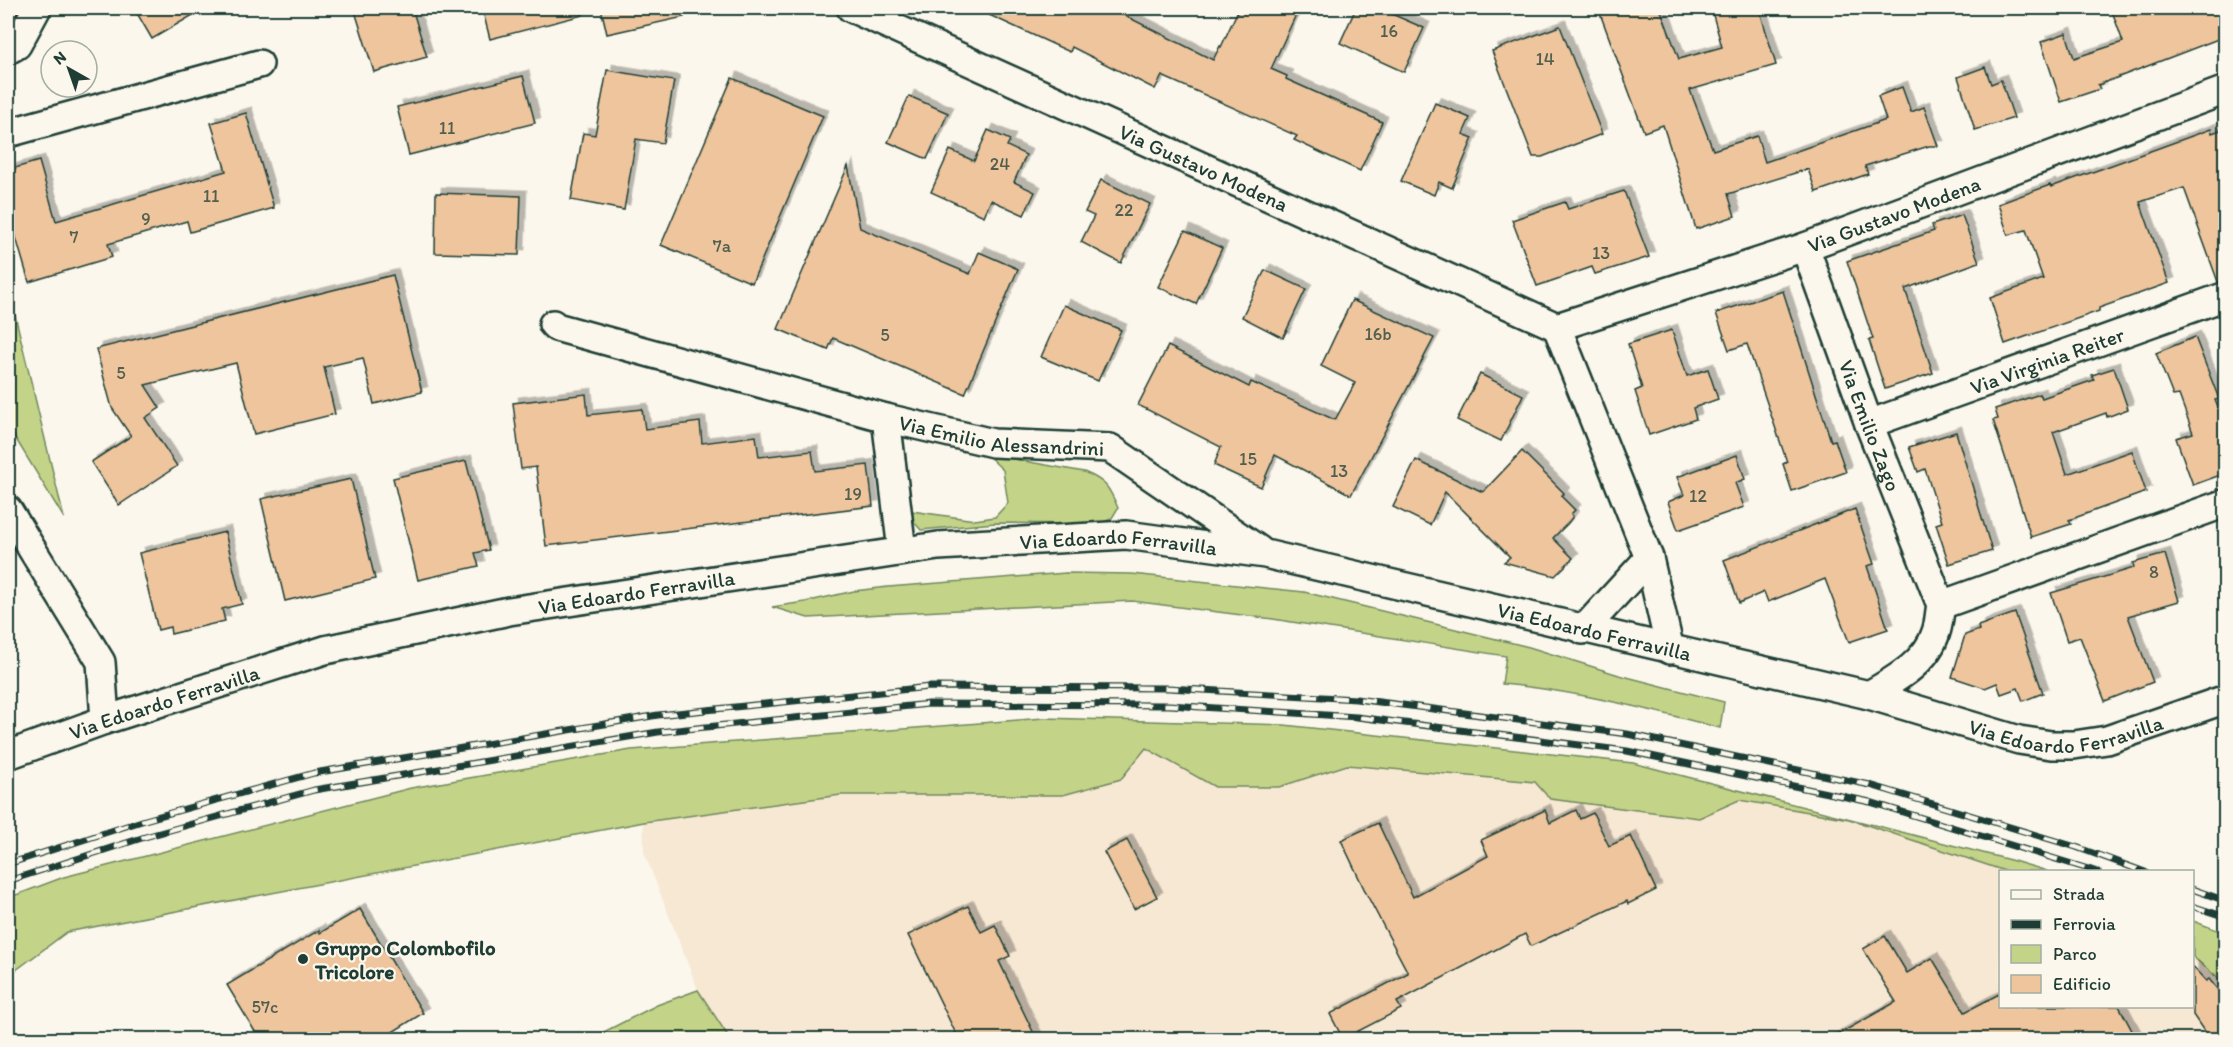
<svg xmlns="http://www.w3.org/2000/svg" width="2233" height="1047" viewBox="0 0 2233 1047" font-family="Itim,sans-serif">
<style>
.built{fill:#f7e8d4}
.green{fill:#c3d488;stroke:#71885e;stroke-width:1.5}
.building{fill:#eec59d;stroke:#1f3d34;stroke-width:1.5;filter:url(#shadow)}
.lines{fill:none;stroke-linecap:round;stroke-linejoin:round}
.minor-casing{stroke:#1f3d34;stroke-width:32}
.minor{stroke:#fbf7ec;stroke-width:27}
.rail-casing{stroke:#1f3d34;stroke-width:7}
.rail{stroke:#fbf7ec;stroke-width:4.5;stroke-dasharray:14;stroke-linecap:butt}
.poi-dot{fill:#1f3d34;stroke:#fbf7ec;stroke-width:2}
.labels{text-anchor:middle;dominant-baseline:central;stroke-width:4.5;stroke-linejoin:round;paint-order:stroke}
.number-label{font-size:18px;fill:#535f4e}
.street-label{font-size:21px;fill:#1f3d34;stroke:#fbf7ec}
.poi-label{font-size:21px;font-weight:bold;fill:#1f3d34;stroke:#fbf7ec;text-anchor:start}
</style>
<defs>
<filter id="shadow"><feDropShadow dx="5.5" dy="-5.5" stdDeviation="0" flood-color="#0004"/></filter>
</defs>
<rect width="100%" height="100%" fill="#fbf7ec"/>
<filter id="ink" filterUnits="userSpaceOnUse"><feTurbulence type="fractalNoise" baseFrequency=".0167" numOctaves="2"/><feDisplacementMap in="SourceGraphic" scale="12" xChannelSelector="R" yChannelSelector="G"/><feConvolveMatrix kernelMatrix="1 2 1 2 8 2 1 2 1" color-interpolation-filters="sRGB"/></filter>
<g filter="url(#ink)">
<path class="built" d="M1044,731L1739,800L1849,819L2005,871L2000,872V1006H2192L2193,932L2225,943V1039H730L698,990L644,852L642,765Z"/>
<g class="green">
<path d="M8,286L64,518L8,426Z"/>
<path d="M986,454L1084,472C1106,481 1109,487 1118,508L1112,518L1101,524L995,523L921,530L913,521L911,511L975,520L995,517L1008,503L1003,470Z"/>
<path d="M1066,573L1132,574L1304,592L1529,647L1619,675L1724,702L1720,728C1648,709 1576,691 1502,684L1506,656L1273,619L1132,601L808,618L772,607L805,602L854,591L888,587Z"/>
<path d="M1044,718L1284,725L1633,763L2014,861L2047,871H2005L1849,819L1739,800L1699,818L1550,799L1535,782L1347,765L1279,787H1215L1146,748L1121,779L1063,795H841L644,822L67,932L8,976V898L64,877L411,788L631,750Z"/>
<path d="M2193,921L2225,933V984L2193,957Z"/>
<path d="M698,990L730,1039H590L657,1005Z"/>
</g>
<g class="building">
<path d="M134,8H205L152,39Z"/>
<path d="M354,8H412L427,57L374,72Z"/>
<path d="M482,8H582L583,15L490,39Z"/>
<path d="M601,8H683L684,17L607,34Z"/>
<path d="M974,8H1110L1213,60L1220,46L1221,47L1239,8H1299L1271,69L1287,76L1286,79L1382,122L1360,171L1294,140L1297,136L1162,76L1155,89L1072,47L1070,52Z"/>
<path d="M1356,8H1378L1424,28L1404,72L1340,43Z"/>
<path d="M1598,8H1660L1679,59L1722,47L1711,8H1759L1776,65L1690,90L1713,150L1757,136L1765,162L1886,120L1878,96L1902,87L1911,112L1924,107L1938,146H1929L1865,166L1868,174L1816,192L1808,169L1728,194L1735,216L1696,229L1663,125L1644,132Z"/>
<path d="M2111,8H2221L2226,21V36L2098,85L2100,89L2061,102L2041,42L2066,33L2074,58L2123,42Z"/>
<path d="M1560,26L1602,134L1542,157H1533L1492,51Z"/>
<path d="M1985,67L1991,84L2001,80L2014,118L1975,130L1958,77Z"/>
<path d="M607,70L674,81L663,143L636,139L624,210L571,200L583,133L595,135Z"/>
<path d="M523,76L535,123L409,155L397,107Z"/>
<path d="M732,78L823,116L752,283L661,245Z"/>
<path d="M909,96L948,113L927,159L888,142Z"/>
<path d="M1435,103L1470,118L1463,134L1473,138L1452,188L1439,182L1434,195L1401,181Z"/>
<path d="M246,113L274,208L190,232L187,221L108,244L112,257L29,282L8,210V170L39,161L56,221L226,171L211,123Z"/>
<path d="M2226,128V281L2218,282L2184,188L2140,202L2169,283L2099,308V311L2005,344L1990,298L2043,279L2026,230L2008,235L1998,204L2050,185L2051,187L2211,129L2212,133Z"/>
<path d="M988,130L1010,140L1007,146L1026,155L1014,182L1035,192L1024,215L991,200L984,216L931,192L950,150L974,161Z"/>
<path d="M848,166L860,228L970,274L979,252L1018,269L965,394L833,338L828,350L778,329Z"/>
<path d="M1101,180L1150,204L1121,263L1081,242L1094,216L1085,212Z"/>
<path d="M1624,191L1649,257L1595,274L1592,267L1537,286L1512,220L1565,202L1568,209Z"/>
<path d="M436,193L521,196L519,255L435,253Z"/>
<path d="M1962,215L1979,262L1905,289L1933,373L1885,389L1869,340L1873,339L1847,261L1934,231L1932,225Z"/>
<path d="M1185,231L1222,248L1196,304L1158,287Z"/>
<path d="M1265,270L1306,289L1283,338L1242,317Z"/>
<path d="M393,275L422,392L374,404L363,358L324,367L335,414L254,434L236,363L145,385L160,408L145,418L177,466L119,505L91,462L131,436L112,408L96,349Z"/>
<path d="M1783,291L1831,441L1835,440L1846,472L1792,491L1783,464L1787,462L1747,344L1729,350L1716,313Z"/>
<path d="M1352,300L1434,338L1351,495L1275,455L1261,487L1214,465L1221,447L1138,405L1168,346L1249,387L1251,382L1335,420L1355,383L1321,366Z"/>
<path d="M1064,305L1121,330L1098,381L1041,357Z"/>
<path d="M1672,330L1687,376L1708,369L1718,399L1693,408L1696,419L1649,435L1635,391L1642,388L1628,344Z"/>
<path d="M2195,337L2219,399L2215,400L2226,428V473L2193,485L2176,438L2193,433L2179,395L2173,396L2156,353Z"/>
<path d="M2114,368L2128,409L2107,417L2106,413L2053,432L2067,474L2132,451L2146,492L2069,520L2071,524L2031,537L1993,420L1998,419L1995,409L2040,394L2042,398L2094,380L2092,375Z"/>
<path d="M1480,374L1523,395L1501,441L1457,420Z"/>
<path d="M586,394L588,415L642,409L645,429L700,422L702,443L756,436L759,457L812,451L815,471L868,465L873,506L546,546L536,467L521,469L513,403Z"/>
<path d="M1956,432L1992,551L1949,564L1936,524L1942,522L1925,469L1918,472L1909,447Z"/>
<path d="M1522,451L1564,493L1561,496L1575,510L1571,514L1573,516L1568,523L1553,538L1573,558L1555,576L1504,562L1510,557L1445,492L1430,525L1393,507L1416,460L1483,492Z"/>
<path d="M1737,455L1745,479L1735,483L1744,507L1678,530L1668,502L1684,495L1677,477Z"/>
<path d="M466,461L489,550L475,553L479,566L418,580L393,478Z"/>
<path d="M351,479L375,579L285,601L261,499Z"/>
<path d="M1855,509L1874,564L1867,566L1888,629L1849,642L1825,579L1768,602L1764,592L1739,603L1724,560Z"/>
<path d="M225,532L242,604L222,609L225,621L171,634L170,627L158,630L139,553Z"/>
<path d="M2165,554L2179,601L2128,616L2153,682L2105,701L2080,637L2067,641L2051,593L2134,568L2133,563Z"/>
<path d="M2015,613L2043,693L2023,701L2018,688L2001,694L1997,683L1985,688L1952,677L1965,635L1979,630L1978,626Z"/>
<path d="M1545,810L1550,823L1576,810L1580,819L1593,813L1609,846L1631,836L1656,890L1628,904L1627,901L1531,946L1525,934L1397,1002L1401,1009L1343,1039L1330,1014L1408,973L1367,895L1341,840L1378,823L1413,897L1488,856L1481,840Z"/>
<path d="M1127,840L1157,897L1134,909L1104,852Z"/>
<path d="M968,906L981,932L995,925L1010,956L999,961L1037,1040H959L908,935Z"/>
<path d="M360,909L423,1013L380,1040H260L227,985L319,930L320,933Z"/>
<path d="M1885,936L1907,973L1932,958L1965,1012L2001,993V1006H2119L2137,1040H1828L1896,1002L1863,949Z"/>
<path d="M2193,967L2206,981L2209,979L2226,1000V1040H2210L2193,1015Z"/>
</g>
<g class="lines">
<defs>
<g id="minor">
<path id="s1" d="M851,8L1557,327L1805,247L2226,90"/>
<path d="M8,50L17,45L37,8"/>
<path d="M8,133L259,64"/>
<path id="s2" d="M1805,247L1869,424L1941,605C1939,614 1939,624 1936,632C1927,663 1894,680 1869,695"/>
<path id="s3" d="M553,324L556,327L886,418L993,443L1110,448L1259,550"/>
<path d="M1557,327L1649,558L1670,650"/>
<path d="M886,418L902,551"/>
<path id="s4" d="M1869,424L2226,296"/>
<path d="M8,510L101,662L105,720"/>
<path d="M1941,605L2226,503"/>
<path d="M1583,630L1649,558"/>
<path id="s5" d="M8,755L105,720L325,650L509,611L938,546L1126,535L1265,554L1869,695L2019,740L2051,745H2074L2107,740L2226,699"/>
</g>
</defs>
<use href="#minor" class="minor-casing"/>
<use href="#minor" class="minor"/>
<defs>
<g id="rail">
<path d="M8,864L145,820L314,773L658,715L929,687L1168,688L1356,699L1627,734L1870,785L2076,847L2145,872"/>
<path d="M8,881L145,837L314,790L658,732L929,704L1169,705L1357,717L1627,751L1870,802L2098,872"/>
<path d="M2192,889L2226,901"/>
<path d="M2192,906L2226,917"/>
</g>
</defs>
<use href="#rail" class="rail-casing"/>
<use href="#rail" class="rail"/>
</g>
</g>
<circle class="poi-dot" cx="303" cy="959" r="6"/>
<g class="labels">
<g class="number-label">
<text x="1389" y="31">16</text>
<text x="1545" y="59">14</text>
<text x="447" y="128">11</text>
<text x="1000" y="164">24</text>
<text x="211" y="196">11</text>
<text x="1124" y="210">22</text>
<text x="146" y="219">9</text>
<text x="74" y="237">7</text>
<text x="722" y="246">7a</text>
<text x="1601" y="253">13</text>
<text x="1378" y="334">16b</text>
<text x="885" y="335">5</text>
<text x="121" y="373">5</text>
<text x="1248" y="459">15</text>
<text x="1339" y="471">13</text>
<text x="853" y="494">19</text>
<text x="1698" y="496">12</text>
<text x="2154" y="572">8</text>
<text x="265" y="1007">57c</text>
</g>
<g class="street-label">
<text stroke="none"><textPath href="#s1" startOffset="387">Via Gustavo Modena</textPath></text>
<text stroke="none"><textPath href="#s1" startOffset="1130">Via Gustavo Modena</textPath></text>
<text stroke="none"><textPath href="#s4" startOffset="189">Via Virginia Reiter</textPath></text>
<text stroke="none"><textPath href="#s2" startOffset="190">Via Emilio Zago</textPath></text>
<text stroke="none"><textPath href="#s3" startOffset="464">Via Emilio Alessandrini</textPath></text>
<text stroke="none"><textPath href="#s5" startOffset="1137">Via Edoardo Ferravilla</textPath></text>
<text stroke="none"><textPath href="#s5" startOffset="651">Via Edoardo Ferravilla</textPath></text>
<text stroke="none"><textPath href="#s5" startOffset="1623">Via Edoardo Ferravilla</textPath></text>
<text stroke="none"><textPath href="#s5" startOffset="165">Via Edoardo Ferravilla</textPath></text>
<text stroke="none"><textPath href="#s5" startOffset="2109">Via Edoardo Ferravilla</textPath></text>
</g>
<g class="poi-label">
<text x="315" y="947">Gruppo Colombofilo<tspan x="315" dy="24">Tricolore</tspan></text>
</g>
</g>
<rect width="2233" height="1047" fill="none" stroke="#fbf7ec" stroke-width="30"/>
<rect x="15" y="15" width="2203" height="1017" fill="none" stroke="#1f3d34" stroke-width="2" filter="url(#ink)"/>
<rect x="1999" y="870" width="195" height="138" fill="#fbf7ec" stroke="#a3ada2" stroke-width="1.5"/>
<rect x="2011" y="890" width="30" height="9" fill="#fbf7ec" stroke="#a3ada2" stroke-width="1.5"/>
<text x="2053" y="900" font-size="18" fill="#1f3d34">Strada</text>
<rect x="2011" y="920" width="30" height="9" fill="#1f3d34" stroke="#a3ada2" stroke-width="1.5"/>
<text x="2053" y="930" font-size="18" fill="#1f3d34">Ferrovia</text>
<rect x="2011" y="945" width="30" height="18" fill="#c3d488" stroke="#a3ada2" stroke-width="1.5"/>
<text x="2053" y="960" font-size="18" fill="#1f3d34">Parco</text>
<rect x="2011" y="975" width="30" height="18" fill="#eec59d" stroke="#a3ada2" stroke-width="1.5"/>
<text x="2053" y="990" font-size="18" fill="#1f3d34">Edificio</text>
<g transform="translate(69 69) rotate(320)"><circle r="28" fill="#fbf7ec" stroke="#a3ada2" stroke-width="1.5"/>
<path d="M0-4.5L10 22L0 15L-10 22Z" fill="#1f3d34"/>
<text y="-9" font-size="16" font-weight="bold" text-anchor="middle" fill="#1f3d34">N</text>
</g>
</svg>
